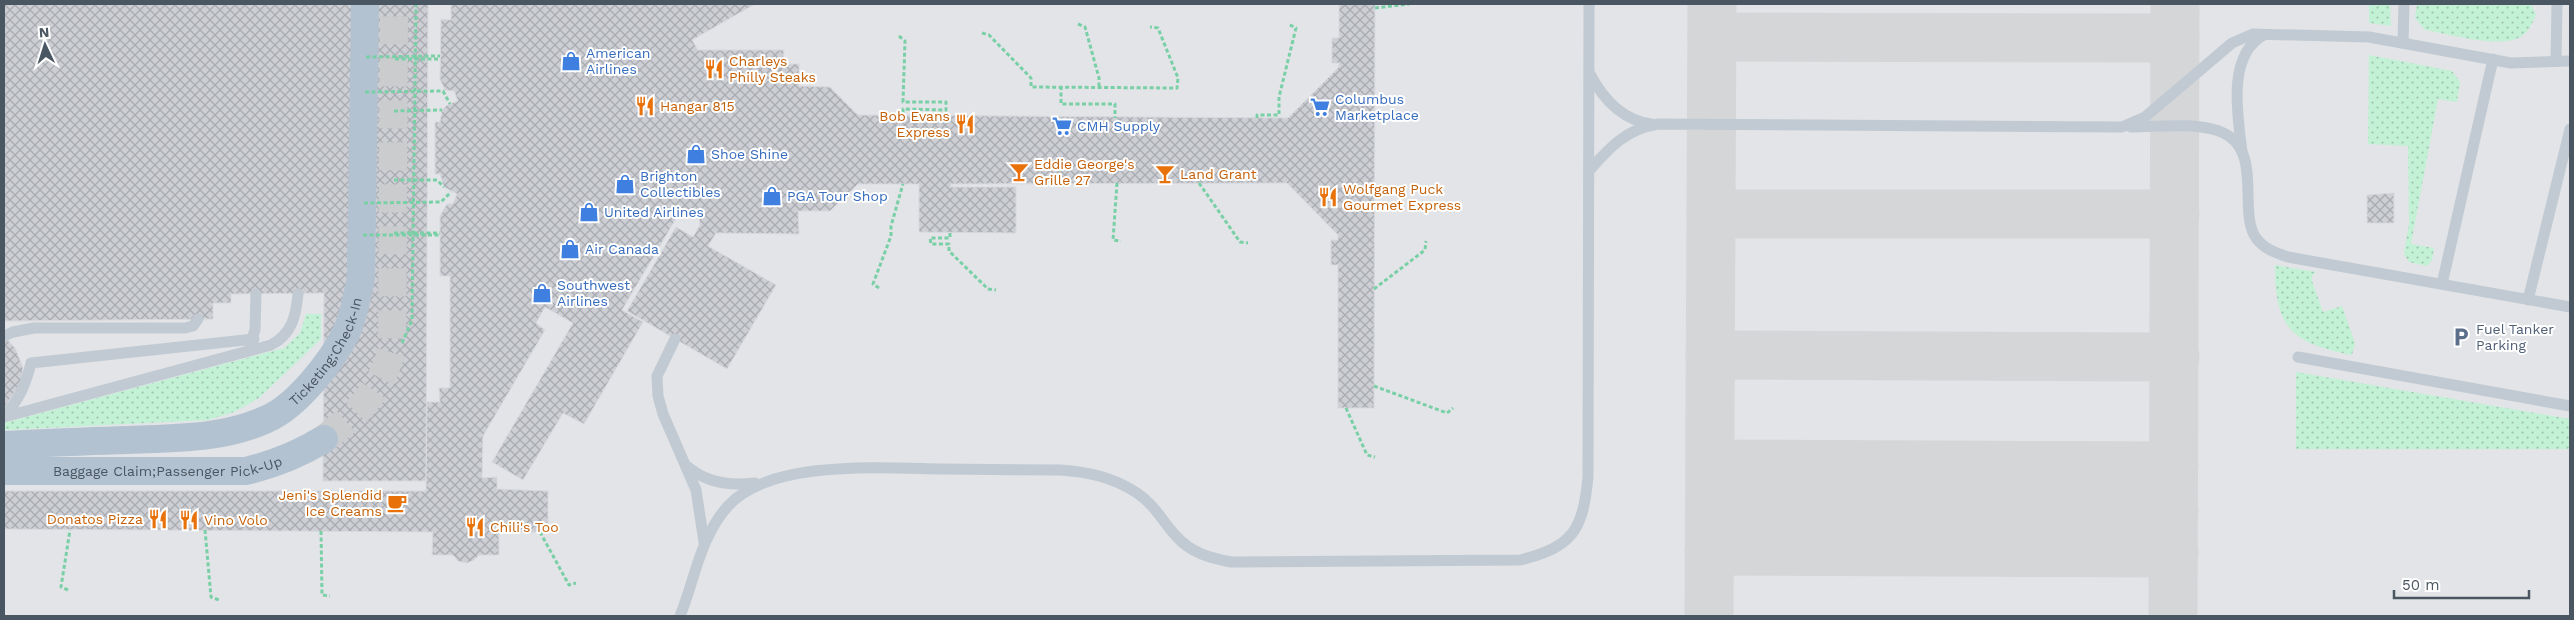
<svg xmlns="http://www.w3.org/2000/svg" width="2574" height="620" viewBox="0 0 2574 620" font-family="'Work Sans',sans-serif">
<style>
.airport{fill:#e2e4e7}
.grass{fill:url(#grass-dots)}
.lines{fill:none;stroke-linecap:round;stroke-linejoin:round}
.taxiway{stroke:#d5d6d8;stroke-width:49}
.building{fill:url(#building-cross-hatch);stroke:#d7d9de}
.primary-tunnel{stroke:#caccce;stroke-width:28;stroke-dasharray:28 14;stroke-linecap:butt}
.path{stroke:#7ad0a6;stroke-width:3;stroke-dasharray:4 2.5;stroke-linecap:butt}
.service{stroke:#c1cad2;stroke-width:11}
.primary{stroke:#b3c2d1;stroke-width:28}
.path-bridge{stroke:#7ad0a6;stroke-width:3;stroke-dasharray:4 2.5;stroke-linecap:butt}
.labels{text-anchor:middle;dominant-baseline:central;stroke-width:4;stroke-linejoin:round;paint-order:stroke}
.shop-label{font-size:14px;fill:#366cbe;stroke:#fff;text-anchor:start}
.food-label{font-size:14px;fill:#c56008;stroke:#fff;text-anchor:start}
.service-label{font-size:14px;fill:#4e5e75;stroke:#fff;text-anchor:start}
.street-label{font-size:14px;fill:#4a5661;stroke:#fff}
</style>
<defs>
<pattern id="grass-dots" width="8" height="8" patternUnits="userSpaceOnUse" patternTransform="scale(1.25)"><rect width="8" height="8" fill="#c3f1d5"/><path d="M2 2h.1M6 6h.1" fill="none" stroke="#a0c6b0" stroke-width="1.8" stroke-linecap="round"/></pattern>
<pattern id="building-cross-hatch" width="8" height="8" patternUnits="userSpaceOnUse" patternTransform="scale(1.25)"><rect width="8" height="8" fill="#cdcfd5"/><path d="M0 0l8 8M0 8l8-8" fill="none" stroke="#a8abb0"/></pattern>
</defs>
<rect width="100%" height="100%" fill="#f5f3f3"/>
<rect class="airport" x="4" y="4" width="2566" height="612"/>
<g class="grass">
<path d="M2369,4H2390L2391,26L2369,23Z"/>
<path d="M2417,4H2531L2536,15C2532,24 2529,32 2520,37C2500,49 2449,34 2425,30L2415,18Z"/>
<path d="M2369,55L2452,71L2460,82L2457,102L2438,99L2411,244L2434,248L2432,260L2427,266L2409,262L2404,254L2409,223L2408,146L2368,144Z"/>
<path d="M2275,265L2316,272L2312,276V281L2323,312L2342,306L2355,343L2352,355C2291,343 2275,328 2275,265Z"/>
<path d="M306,314H321V339L259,398L234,412L208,420L4,430V423L284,348L300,333Z"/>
<path d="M2296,372L2570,419V449H2296Z"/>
</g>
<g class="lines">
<g class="taxiway">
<path d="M1712,37L2175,38"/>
<path d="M1711,214H2175"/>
<path d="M1710,355L2175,357"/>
<path d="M1710,464L2174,466"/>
<path d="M1710,507L2174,510"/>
<path d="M1709,551L2174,553"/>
<path d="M1709,616L1712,4"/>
<path d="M2173,616L2175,4"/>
</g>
</g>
<g class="building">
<path d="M4,4H428L426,481H323L324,293L231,294V303H213V319L4,321Z"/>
<path d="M451,4H755L692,40L698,50H784L783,64H799V86L830,87L858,115L1288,118L1339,67V63H1332V38H1339V4H1375L1374,408H1338V265H1331V240H1338V235L1287,183L951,184L950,187H1016V233L919,232V184H858L830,211H798L799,234L716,233L708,246L776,285L727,369L627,311L676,227L693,237L700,225L698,211L681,210L622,310L643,322L584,424L563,413L523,480L492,462L573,323L545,307L536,323L545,330L483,436L482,478L497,477V489L548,491V532H499V555H479L474,560L467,563L458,561L453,555H432L433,532L4,529V491H426L427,402H440L439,388H450V276H440V216L447,204H453L457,194L444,187L440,174H435V122H440L442,110L447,105L458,101L454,91L445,90L440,79L441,19L451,20Z"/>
<path d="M2394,193V223H2367V195Z"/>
<path d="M4,336L15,348L23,368L21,382L4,408Z"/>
</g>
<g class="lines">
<path class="primary-tunnel" d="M324,439C359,412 379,394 392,350L394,4"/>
<g class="path">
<path d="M1375,8L1409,4"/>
<path d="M1078,24L1085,27L1099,78V86"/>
<path d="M982,33L989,35L1031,78V87L1177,88L1178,78L1158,28L1150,27"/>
<path d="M899,36L905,41L903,102H946V110L903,109V116"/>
<path d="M395,59H440"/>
<path d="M1061,86V104H1115V118"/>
<path d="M394,111L442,110"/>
<path d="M1257,118V115H1279V97L1296,28L1288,24"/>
<path d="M394,180H437L444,187"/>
<path d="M1117,183L1113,240L1121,241"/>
<path d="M1199,183L1240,242L1248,243"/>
<path d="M394,233H440"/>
<path d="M950,233V238H930L931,244H949V251L988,289L996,290"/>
<path d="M879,288L873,284L891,236V226L903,184"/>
<path d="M1374,289L1425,250L1426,241"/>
<path d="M402,343L412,320L416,4"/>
<path d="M1374,386L1447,413L1453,408"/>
<path d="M1346,408L1367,455L1375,457"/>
<path d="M205,530L211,597L219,600"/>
<path d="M321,531L322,595L330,596"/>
<path d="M540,532L569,585L576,583"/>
<path d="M68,590L61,587L70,530"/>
</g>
<g class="service">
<path d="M2403,43L2404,4"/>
<path d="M2556,61L2557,4"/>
<path d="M1590,74C1603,99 1623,120 1651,124"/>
<path d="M2131,127C2157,127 2187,123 2212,129C2268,142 2236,209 2256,238C2264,249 2276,253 2288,257L2570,307"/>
<path d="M2242,152C2238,117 2226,55 2264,35"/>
<path d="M1589,171C1609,148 1626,129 1658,124L2122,127L2145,117L2232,43L2253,34L2369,37L2511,63L2570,61"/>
<path d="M2442,284L2493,59"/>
<path d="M2528,300L2570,129"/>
<path d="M4,336L13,332L34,328H185L193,326L198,319"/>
<path d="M675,339L657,376L658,396L663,414L696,490L704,542"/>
<path d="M250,344L255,330L256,294"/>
<path d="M2298,357L2570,406"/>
<path d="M5,416C19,399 26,384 31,363L254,339"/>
<path d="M4,417L271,345C292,334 296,316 298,294"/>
<path d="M688,467C707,483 732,486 755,483"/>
<path d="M680,616C695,579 700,537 728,506C770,459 884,468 942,469C982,469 1021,470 1060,470C1088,472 1113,477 1137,493C1154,504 1163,522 1176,536C1191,553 1210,558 1231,562L1520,560C1573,547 1583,530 1588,477L1589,4"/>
</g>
<g class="primary">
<path id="s1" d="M4,445C46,443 87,441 129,440C176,438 224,439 267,419C297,406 332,361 346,333C354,316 357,297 361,278L365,4"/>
<path id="s2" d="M4,471H246C275,464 298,455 324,439"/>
</g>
<g class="path-bridge">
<path d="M366,57L440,56"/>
<path d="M365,92L443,91L450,104"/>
<path d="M364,203L441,202L451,192"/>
<path d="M363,235H439"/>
</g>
</g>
<defs>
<symbol id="shop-bare" viewBox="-9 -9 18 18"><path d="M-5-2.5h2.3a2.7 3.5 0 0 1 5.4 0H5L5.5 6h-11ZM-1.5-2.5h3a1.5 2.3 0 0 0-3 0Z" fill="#3f7fe0" stroke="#fff" stroke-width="2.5" paint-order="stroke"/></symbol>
<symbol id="restaurant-bare" viewBox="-9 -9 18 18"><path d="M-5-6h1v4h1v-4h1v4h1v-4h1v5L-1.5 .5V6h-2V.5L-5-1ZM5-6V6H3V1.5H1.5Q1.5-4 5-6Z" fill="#e8710a" stroke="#fff" stroke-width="2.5" paint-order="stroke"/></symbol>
<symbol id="supermarket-bare" viewBox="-9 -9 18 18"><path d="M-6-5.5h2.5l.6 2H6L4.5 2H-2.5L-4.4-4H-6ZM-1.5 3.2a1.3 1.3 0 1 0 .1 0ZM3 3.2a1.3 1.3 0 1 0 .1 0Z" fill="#3f7fe0" stroke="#fff" stroke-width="2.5" paint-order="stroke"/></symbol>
<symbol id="bar-bare" viewBox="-9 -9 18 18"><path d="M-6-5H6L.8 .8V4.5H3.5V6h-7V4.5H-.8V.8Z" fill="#e8710a" stroke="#fff" stroke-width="2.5" paint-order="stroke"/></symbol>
<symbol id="parking-bare" viewBox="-9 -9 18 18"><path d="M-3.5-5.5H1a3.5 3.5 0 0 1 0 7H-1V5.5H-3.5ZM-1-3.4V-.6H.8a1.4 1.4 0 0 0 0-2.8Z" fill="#5c6f8a" stroke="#fff" stroke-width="2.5" paint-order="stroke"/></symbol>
<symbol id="cafe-bare" viewBox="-9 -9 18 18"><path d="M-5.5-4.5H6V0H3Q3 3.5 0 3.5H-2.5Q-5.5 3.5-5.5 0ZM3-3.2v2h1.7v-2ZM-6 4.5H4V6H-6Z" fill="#e8710a" stroke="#fff" stroke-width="2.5" paint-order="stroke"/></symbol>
</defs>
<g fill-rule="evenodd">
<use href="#shop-bare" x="557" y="47" width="28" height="28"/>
<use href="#restaurant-bare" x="700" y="55" width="28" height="28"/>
<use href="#restaurant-bare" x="631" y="92" width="28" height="28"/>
<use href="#supermarket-bare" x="1306" y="93" width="28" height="28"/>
<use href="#restaurant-bare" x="951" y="110" width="28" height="28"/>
<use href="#supermarket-bare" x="1048" y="112" width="28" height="28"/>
<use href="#shop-bare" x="682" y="140" width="28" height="28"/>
<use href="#bar-bare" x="1005" y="158" width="28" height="28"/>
<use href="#bar-bare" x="1151" y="160" width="28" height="28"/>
<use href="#shop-bare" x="611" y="170" width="28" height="28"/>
<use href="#shop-bare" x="758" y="182" width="28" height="28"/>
<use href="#restaurant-bare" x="1314" y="183" width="28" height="28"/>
<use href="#shop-bare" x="575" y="198" width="28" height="28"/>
<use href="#shop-bare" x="556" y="235" width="28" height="28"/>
<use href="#shop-bare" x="528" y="279" width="28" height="28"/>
<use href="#parking-bare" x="2447" y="323" width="28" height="28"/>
<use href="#cafe-bare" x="383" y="489" width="28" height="28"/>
<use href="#restaurant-bare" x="144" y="505" width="28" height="28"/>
<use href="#restaurant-bare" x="175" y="506" width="28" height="28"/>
<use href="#restaurant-bare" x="461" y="513" width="28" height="28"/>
</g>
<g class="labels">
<g class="shop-label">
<text x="586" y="53">American<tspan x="586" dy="16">Airlines</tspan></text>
<text x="1335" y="99">Columbus<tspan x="1335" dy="16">Marketplace</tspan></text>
<text x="1077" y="126">CMH Supply</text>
<text x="711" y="154">Shoe Shine</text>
<text x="640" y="176">Brighton<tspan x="640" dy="16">Collectibles</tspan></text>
<text x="787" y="196">PGA Tour Shop</text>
<text x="604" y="212">United Airlines</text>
<text x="585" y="249">Air Canada</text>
<text x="557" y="285">Southwest<tspan x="557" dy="16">Airlines</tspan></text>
</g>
<g class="food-label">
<text x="729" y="61">Charleys<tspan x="729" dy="16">Philly Steaks</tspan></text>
<text x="660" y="106">Hangar 815</text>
<text x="950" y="116" text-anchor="end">Bob Evans<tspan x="950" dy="16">Express</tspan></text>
<text x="1034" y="164">Eddie George's<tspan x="1034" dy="16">Grille 27</tspan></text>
<text x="1180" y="174">Land Grant</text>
<text x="1343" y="189">Wolfgang Puck<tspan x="1343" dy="16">Gourmet Express</tspan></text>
<text x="382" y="495" text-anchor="end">Jeni's Splendid<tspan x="382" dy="16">Ice Creams</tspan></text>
<text x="143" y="519" text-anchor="end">Donatos Pizza</text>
<text x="204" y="520">Vino Volo</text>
<text x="490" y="527">Chili's Too</text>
</g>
<g class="service-label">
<text x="2476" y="329">Fuel Tanker<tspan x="2476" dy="16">Parking</tspan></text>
</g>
<g class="street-label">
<text stroke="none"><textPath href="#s1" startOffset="358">Ticketing;Check-In</textPath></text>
<text stroke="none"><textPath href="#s2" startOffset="164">Baggage Claim;Passenger Pick-Up</textPath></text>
</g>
</g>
<rect width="2574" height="620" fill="none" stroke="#4a5661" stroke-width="10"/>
<g transform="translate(45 45) rotate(356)" stroke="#ffffff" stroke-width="4" paint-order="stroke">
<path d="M0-4L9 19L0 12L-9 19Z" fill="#4a5661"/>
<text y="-8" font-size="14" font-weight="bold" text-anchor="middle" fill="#4a5661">N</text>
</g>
<path d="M2394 590v8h135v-8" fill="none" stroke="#4a5661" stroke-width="2.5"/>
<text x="2402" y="590" font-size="15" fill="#4a5661" stroke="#ffffff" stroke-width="4" paint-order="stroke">50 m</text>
</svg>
